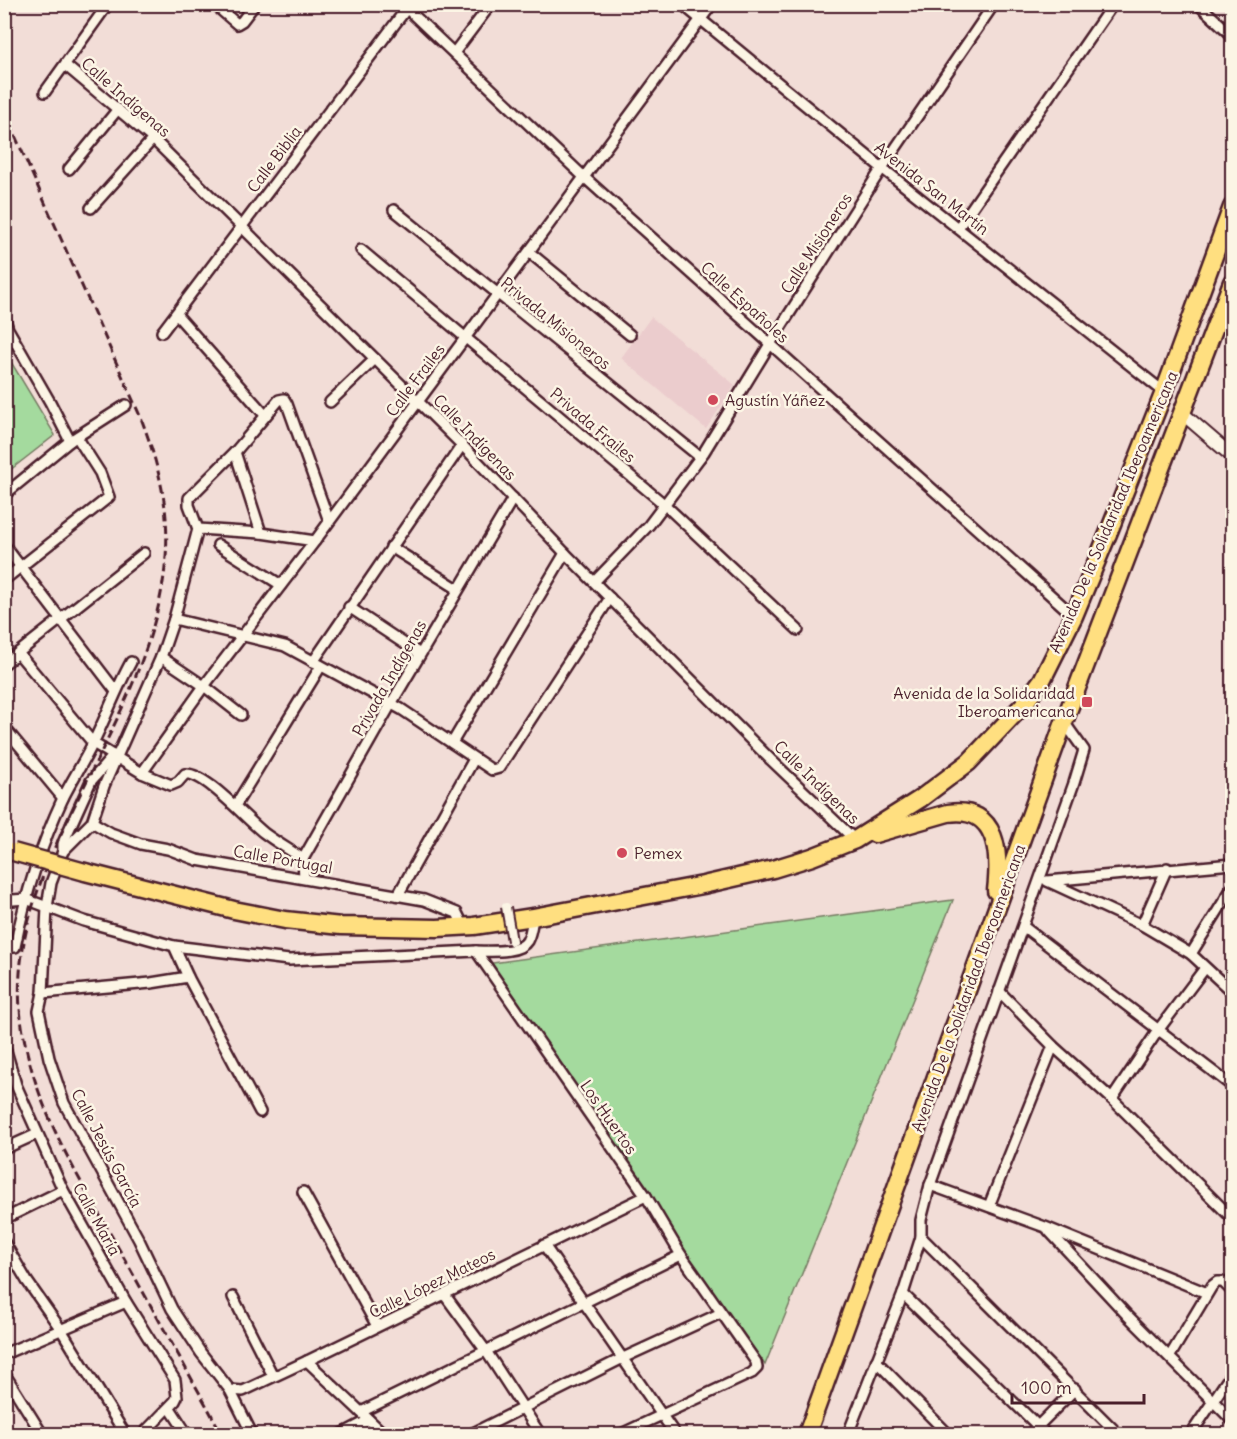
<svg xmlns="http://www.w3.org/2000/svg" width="1237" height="1439" viewBox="0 0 1237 1439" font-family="Delius,sans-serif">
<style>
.built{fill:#ebcccd}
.grass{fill:#a4da9e;stroke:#777c64;stroke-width:1.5}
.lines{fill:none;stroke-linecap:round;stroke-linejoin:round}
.minor-casing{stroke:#4a1f2b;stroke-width:14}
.tertiary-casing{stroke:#4a1f2b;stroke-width:16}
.trunk-casing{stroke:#4a1f2b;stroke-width:21}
.minor{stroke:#fcf5e5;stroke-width:9}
.tertiary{stroke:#fcf5e5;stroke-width:12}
.trunk{stroke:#ffdf80;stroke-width:16}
.rail{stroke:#4a1f2b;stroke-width:3;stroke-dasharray:9 4.5;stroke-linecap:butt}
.pedestrian-bridge-casing{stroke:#4a1f2b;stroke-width:12;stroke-linecap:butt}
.trunk-bridge-casing{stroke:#4a1f2b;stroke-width:21;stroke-linecap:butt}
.pedestrian-bridge{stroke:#fcf5e5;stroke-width:8}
.trunk-bridge{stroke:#ffdf80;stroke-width:16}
.poi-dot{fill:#d1495b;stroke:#fcf5e5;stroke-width:2}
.labels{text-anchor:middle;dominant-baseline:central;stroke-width:5;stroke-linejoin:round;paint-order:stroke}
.street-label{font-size:16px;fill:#4a1f2b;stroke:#fcf5e5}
.poi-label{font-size:16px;fill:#4a1f2b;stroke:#fcf5e5;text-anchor:start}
</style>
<rect width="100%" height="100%" fill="#f2ddd7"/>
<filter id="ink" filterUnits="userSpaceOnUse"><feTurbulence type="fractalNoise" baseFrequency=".0167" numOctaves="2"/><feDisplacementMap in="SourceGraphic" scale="12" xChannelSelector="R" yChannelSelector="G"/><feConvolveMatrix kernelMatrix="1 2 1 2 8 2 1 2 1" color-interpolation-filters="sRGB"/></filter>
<g filter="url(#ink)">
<path class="built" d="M651,317L735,385L706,429L621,358Z"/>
<g class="grass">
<path d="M5,352L55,435L5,474L4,353Z"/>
<path d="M953,900L765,1365L485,964Z"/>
</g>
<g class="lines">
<defs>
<g id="minor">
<path d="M214,4L237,24L242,21L255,4"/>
<path d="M402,4L584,177L1074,616"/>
<path d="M682,4L882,168L1164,392"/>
<path d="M1198,4L1232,35"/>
<path d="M454,53L491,4"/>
<path d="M65,65L153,139L462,445L565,553L771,760L855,840"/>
<path d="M45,92L108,4"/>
<path d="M69,169L118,109"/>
<path d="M91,208L153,139"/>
<path d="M394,210L700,457"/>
<path d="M958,228L1113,4"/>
<path d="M361,250L665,505L798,630"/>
<path d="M529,252L630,335"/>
<path d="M176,314L265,415"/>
<path d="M4,316L8,329L50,402L70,441"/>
<path d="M162,332L410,4"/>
<path d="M330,402L375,359"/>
<path d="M235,452L261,533"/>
<path d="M4,495L70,441L126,405"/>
<path d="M198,529L174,619L161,657L104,786L92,822L63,851L51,883L47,907L43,993L39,1011L49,1058L64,1103L139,1240L172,1309L201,1353L230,1390L252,1434"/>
<path d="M198,529L189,505V498L235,452L279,400L284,399L287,404L329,521"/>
<path d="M198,529L261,533L315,541"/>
<path d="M4,545L115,690"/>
<path d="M218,545L281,585"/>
<path d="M391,547L458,589"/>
<path d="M4,580L109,497L100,473L77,437"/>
<path d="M595,581L649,525L704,452L770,344L882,168L994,4"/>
<path d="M349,607L420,654"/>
<path d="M174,619L285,646L401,709L492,770L499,768L610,598"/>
<path d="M18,653L93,743L142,773L171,785L178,782L185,774C204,771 247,820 264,833C276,842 290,850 303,859"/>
<path d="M161,657L204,686L241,715"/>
<path d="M313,662L462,445"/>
<path d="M4,664L144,553"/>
<path d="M4,727L63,798"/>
<path d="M452,743L565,553"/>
<path d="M142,773L204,686L315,541L712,4"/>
<path d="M235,806L321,666"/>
<path d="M92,822L111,833L141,844L168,849L197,860L424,900L457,913L464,927"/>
<path d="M63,851V843L91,781L114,755"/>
<path d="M304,878L303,859L391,704L513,498"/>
<path d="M1047,881L1142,925L1191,954L1232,992"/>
<path d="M1048,881L1232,864"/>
<path d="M398,895L474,759"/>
<path d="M4,897L13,900L26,899L84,921L174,946L188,977L260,1112"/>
<path d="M533,917C532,924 531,934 527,941C519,954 489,951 476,951L646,1196L681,1255L756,1362L757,1368L752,1373L621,1434"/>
<path d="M1142,925L1167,868"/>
<path d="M1024,927L1232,1086"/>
<path d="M174,946L289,960L476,951"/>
<path d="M4,947H15C25,896 41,845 63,798C72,780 83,763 92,745C106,718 116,689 131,662"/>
<path d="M1191,954L1232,888"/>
<path d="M999,991L1053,1046L1112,1099L1232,1218"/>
<path d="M43,993L151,983L188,977"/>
<path d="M4,1044L16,1085L63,1190L126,1302L175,1380L177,1397L175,1401L143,1434"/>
<path d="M1112,1099L1159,1029L1205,968"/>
<path d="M4,1149L37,1134"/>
<path d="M930,1185L1045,1227L1207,1293"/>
<path d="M303,1192L377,1326"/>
<path d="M989,1206L1053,1046"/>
<path d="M4,1219L63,1190"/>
<path d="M1049,1231L1127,1315L1232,1420"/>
<path d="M921,1237L1118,1434"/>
<path d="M4,1242L27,1281L62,1331L125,1434"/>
<path d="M544,1245L675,1434"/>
<path d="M444,1294L486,1351L540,1434"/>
<path d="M903,1294L1046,1434"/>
<path d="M233,1297L273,1376"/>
<path d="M4,1354L126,1302"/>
<path d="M1170,1356L1212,1286L1217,1282H1223L1232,1291"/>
<path d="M307,1361L384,1434"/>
<path d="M876,1361L948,1434"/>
<path d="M4,1373L42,1434"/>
<path d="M230,1390L243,1391L307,1361L646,1196"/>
<path d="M170,1408L187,1434"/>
<path d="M361,1412L681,1255"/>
<path d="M342,1434L369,1420"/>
<path d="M471,1434L623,1358L721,1313"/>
<path d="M848,1434L903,1294L921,1237V1220L930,1185L1074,783L1084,750L1064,722"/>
<path d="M1030,1434L1075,1389"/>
<path d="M1191,1434L1232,1373"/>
</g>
<path id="tertiary" d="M1182,413L1232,456"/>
<g id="trunk">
<path d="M875,834L948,813C999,805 1000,856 996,891"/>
<path d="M85,872L234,910L285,920L341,926L437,928L474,926L533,917L703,885L773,869L812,857L855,840L920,799L969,762L1024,704L1042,680L1074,616L1110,529L1164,392L1232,207"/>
<path d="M807,1434L1064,722L1232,282"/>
</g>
</defs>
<use href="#minor" class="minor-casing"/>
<use href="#tertiary" class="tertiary-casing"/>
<use href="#trunk" class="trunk-casing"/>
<use href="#minor" class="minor"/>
<use href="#tertiary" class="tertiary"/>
<use href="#trunk" class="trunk"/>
<path class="rail" d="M4,111L141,418C152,447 161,477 165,508C178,618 114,723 68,819C39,879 15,942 20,1009C28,1096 73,1168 115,1242C151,1306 187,1370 222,1434"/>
<defs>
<path id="pedestrian-bridge" d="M506,907L512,941"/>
<path id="trunk-bridge" d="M13,852L85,872"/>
</defs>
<use href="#pedestrian-bridge" class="pedestrian-bridge-casing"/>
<use href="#trunk-bridge" class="trunk-bridge-casing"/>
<use href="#pedestrian-bridge" class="pedestrian-bridge"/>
<use href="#trunk-bridge" class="trunk-bridge"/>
</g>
</g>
<g class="poi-dot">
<circle cx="713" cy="400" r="6"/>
<rect x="1081" y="696" width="12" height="12" rx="3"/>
<circle cx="622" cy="853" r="6"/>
</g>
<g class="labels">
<g class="street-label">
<text transform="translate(126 97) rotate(41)">Calle Indígenas</text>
<text transform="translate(274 159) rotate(-53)">Calle Biblia</text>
<text transform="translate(932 188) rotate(38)">Avenida San Martín</text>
<text transform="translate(816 243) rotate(-57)">Calle Misioneros</text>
<text transform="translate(745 302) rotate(42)">Calle Españoles</text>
<text transform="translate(556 323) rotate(39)">Privada Misioneros</text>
<text transform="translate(415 380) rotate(-53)">Calle Frailes</text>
<text transform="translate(593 425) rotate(40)">Privada Frailes</text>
<text transform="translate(475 437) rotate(46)">Calle Indígenas</text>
<text transform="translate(1113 512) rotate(-67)">Avenida De la Solidaridad Iberoamericana</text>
<text transform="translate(389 678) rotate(-60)">Privada Indígenas</text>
<text transform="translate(817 782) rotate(44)">Calle Indígenas</text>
<text transform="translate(283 859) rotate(10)">Calle Portugal</text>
<text transform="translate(968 988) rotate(-70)">Avenida De la Solidaridad Iberoamericana</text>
<text transform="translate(609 1117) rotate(55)">Los Huertos</text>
<text transform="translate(107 1148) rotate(62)">Calle Jesús García</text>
<text transform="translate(97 1219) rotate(61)">Calle María</text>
<text transform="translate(432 1283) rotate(-26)">Calle López Mateos</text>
</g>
<g class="poi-label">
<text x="725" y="400">Agustín Yáñez</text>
<text x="1075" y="693" text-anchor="end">Avenida de la Solidaridad<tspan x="1075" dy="18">Iberoamericana</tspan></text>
<text x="634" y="853">Pemex</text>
</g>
</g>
<rect width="1237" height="1439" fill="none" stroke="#fcf5e5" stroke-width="24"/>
<rect x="12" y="12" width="1213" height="1415" fill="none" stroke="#4a1f2b" stroke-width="2" filter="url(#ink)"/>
<path d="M1012 1394v9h132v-9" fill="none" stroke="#4a1f2b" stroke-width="3"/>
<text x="1021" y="1394" font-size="18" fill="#4a1f2b" stroke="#fcf5e5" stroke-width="4.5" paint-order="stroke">100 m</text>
</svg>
